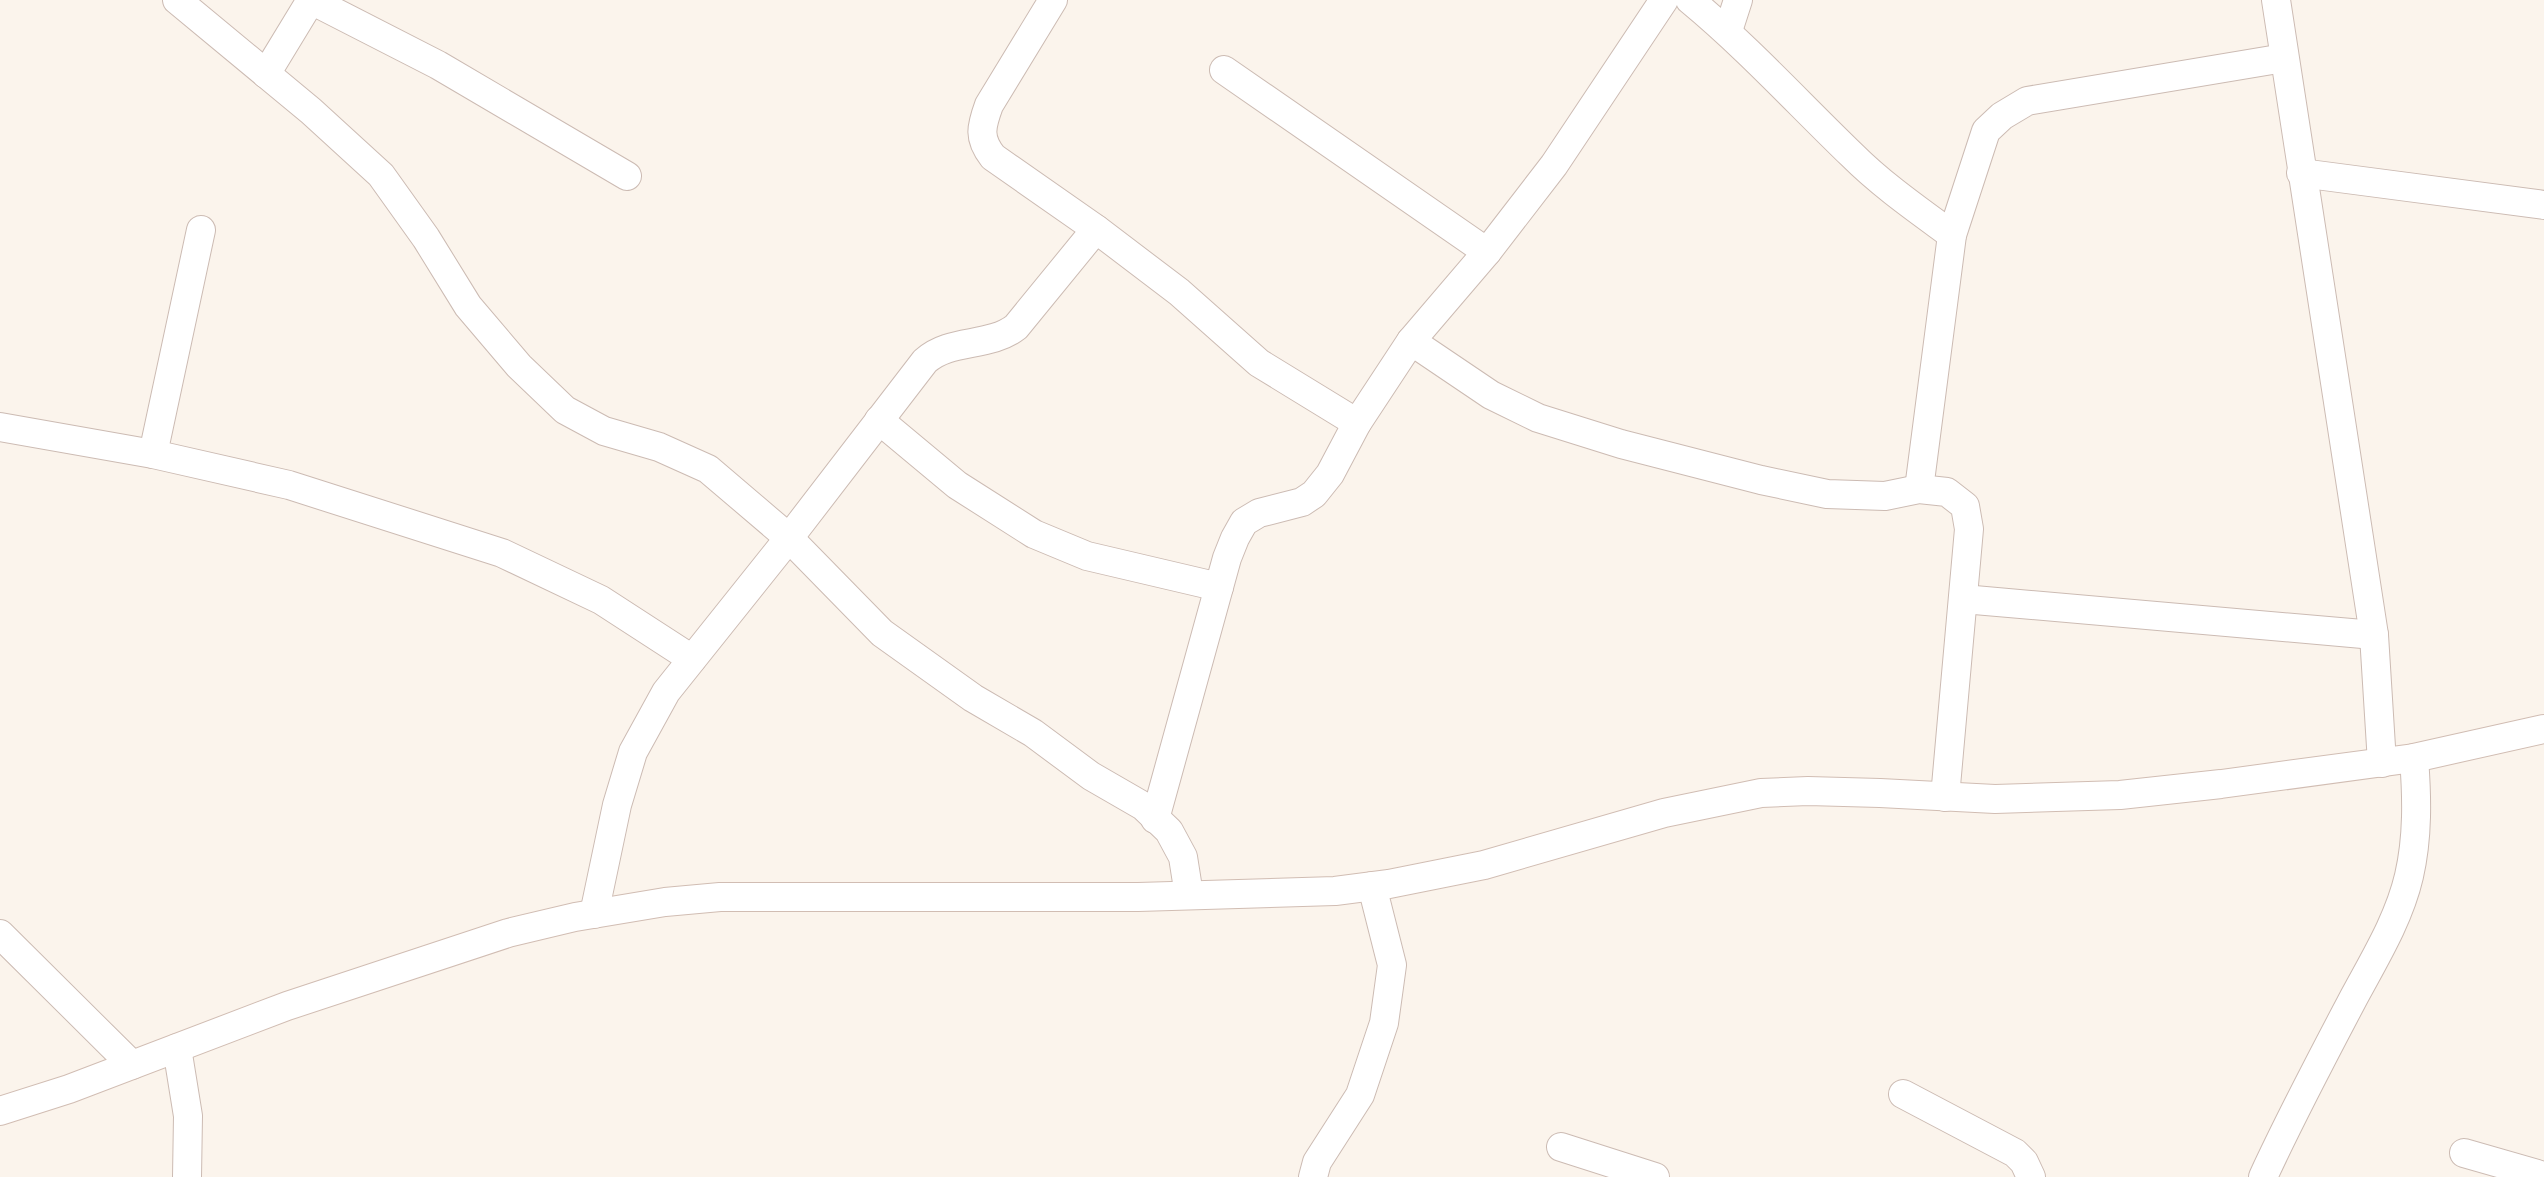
<svg xmlns="http://www.w3.org/2000/svg" width="2544" height="1177" viewBox="0 0 2544 1177" font-family="Poppins,sans-serif">
<style>
.lines{fill:none;stroke-linecap:round;stroke-linejoin:round}
.street-casing{stroke:#ccbbb3;stroke-width:30}
.secondary-casing{stroke:#d1bdb3;stroke-width:30}
.street{stroke:#fff;stroke-width:28}
.secondary{stroke:#fff;stroke-width:28}
</style>
<rect width="100%" height="100%" fill="#fbf4ec"/>
<g class="lines">
<defs>
<g id="street">
<path d="M177,0L311,111L381,175L426,238L468,306L519,366L565,410L604,431L659,447L708,469L789,538L882,633L973,698L1033,733L1091,776L1143,806L1169,831L1183,857L1189,895"/>
<path d="M311,0L438,65L627,176"/>
<path d="M1053,0L989,105C981,127 978,138 993,157L1096,229L1179,292L1259,363L1357,423"/>
<path d="M1690,0C1748,48 1798,103 1852,155C1882,185 1918,210 1952,235"/>
<path d="M2276,0L2374,635L2382,763"/>
<path d="M1728,31L1738,0"/>
<path d="M1224,70L1487,252"/>
<path d="M266,74L311,0"/>
<path d="M2301,173L2544,205"/>
<path d="M1411,341L1491,395L1538,418L1621,444L1761,480L1827,494L1885,496L1919,489L1947,492L1965,506L1969,529L1945,797"/>
<path d="M879,420L957,485L1034,534L1087,556L1219,587"/>
<path d="M0,427L153,454L289,485L502,553L601,600L692,659"/>
<path d="M153,454L201,230"/>
<path d="M1919,489L1952,235L1986,131L2002,116L2027,101L2284,58"/>
<path d="M1963,599L2374,635"/>
<path d="M1155,819L1227,558L1235,538L1244,522L1259,513L1302,502L1314,494L1330,474L1357,423L1411,341L1487,252L1554,165L1664,0"/>
<path d="M594,914L617,805L633,752L666,692L789,538L925,361C950,338 989,348 1016,327L1096,229"/>
<path d="M0,934L132,1065"/>
<path d="M177,1048L188,1116L187,1177"/>
<path d="M1903,1094L2015,1153L2024,1162L2031,1177"/>
<path d="M1561,1147L1655,1177"/>
<path d="M2464,1153L2544,1176"/>
<path d="M1313,1177L1317,1162L1360,1095L1384,1023L1392,965L1372,886"/>
<path d="M2263,1177C2291,1116 2323,1056 2354,997C2375,958 2399,919 2409,876C2418,837 2417,797 2414,758"/>
</g>
<path id="secondary" d="M0,1111L69,1089L287,1006L508,933L575,917L665,902L720,897H1138L1335,891L1389,884L1484,865L1664,813L1761,793L1808,791L1880,793L1995,799L2120,795L2221,784L2414,758L2544,729"/>
</defs>
<use href="#street" class="street-casing"/>
<use href="#secondary" class="secondary-casing"/>
<use href="#street" class="street"/>
<use href="#secondary" class="secondary"/>
</g>
</svg>
